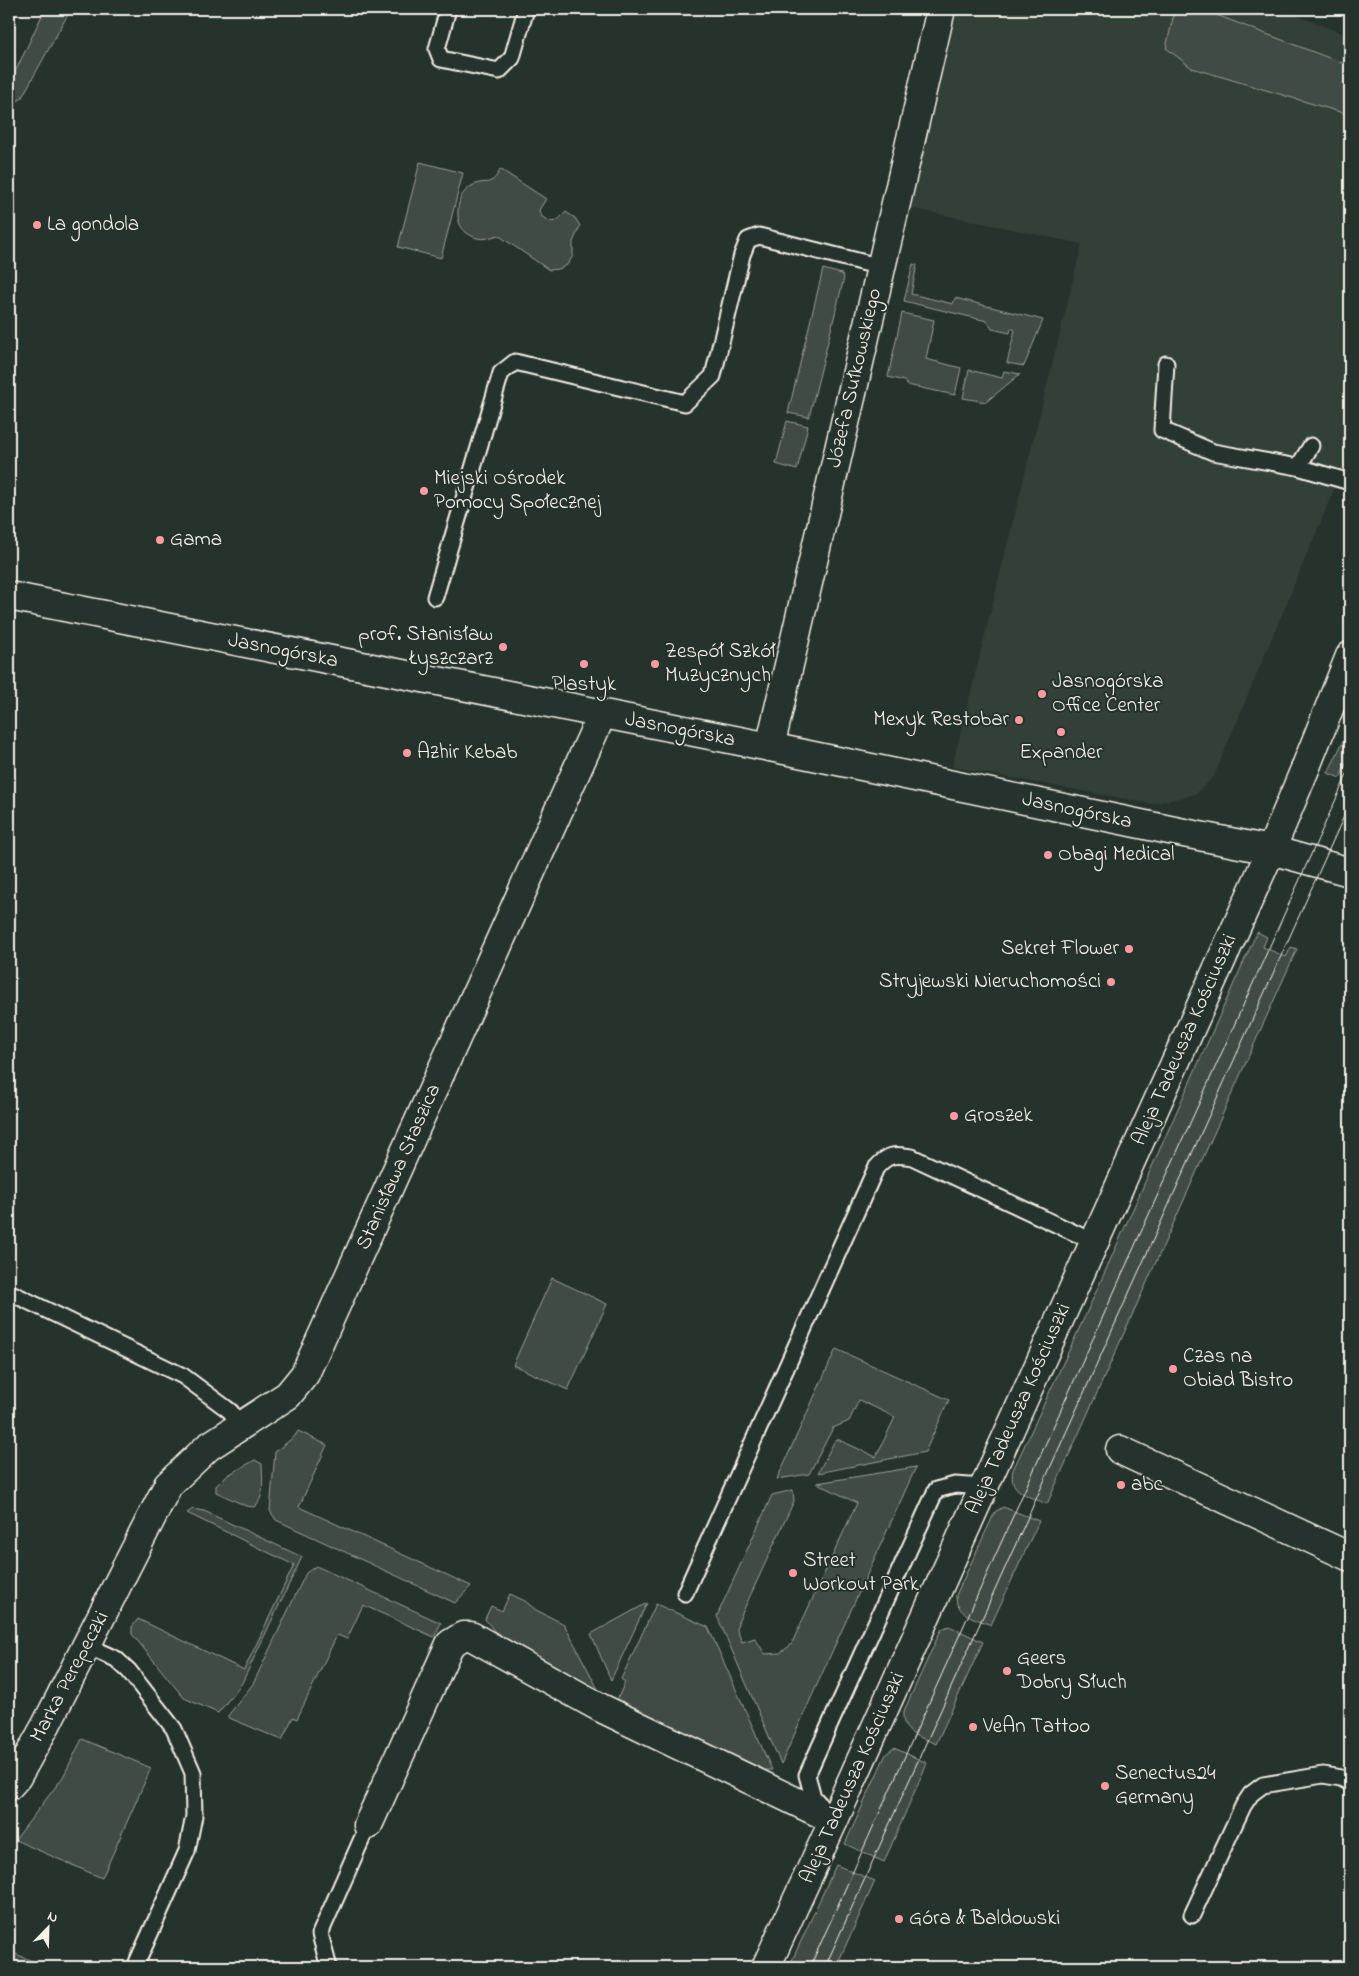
<svg xmlns="http://www.w3.org/2000/svg" width="1359" height="1976" viewBox="0 0 1359 1976" font-family="'Indie Flower',sans-serif">
<style>
.built{fill:#333f39}
.green{fill:#414b45;stroke:#9a9e96}
.lines{fill:none;stroke-linecap:round;stroke-linejoin:round}
.lane-casing{stroke:#f4f1e8;stroke-width:19}
.street-casing{stroke:#f4f1e8;stroke-width:31}
.secondary-casing{stroke:#f4f1e8;stroke-width:31}
.lane{stroke:#26332d;stroke-width:15}
.street{stroke:#26332d;stroke-width:28}
.secondary{stroke:#26332d;stroke-width:28}
.tram{stroke:#f4f1e8;stroke-width:1}
.poi-dot{fill:#ff9aa2;stroke:#26332d;stroke-width:2}
.labels{text-anchor:middle;dominant-baseline:central;stroke-width:4;stroke-linejoin:round;paint-order:stroke}
.poi-label{font-size:21px;fill:#f4f1e8;stroke:#26332d;text-anchor:start}
.street-label{font-size:21px;fill:#f4f1e8;stroke:#26332d}
</style>
<rect width="100%" height="100%" fill="#26332d"/>
<filter id="ink" filterUnits="userSpaceOnUse"><feTurbulence type="fractalNoise" baseFrequency=".02" numOctaves="2"/><feDisplacementMap in="SourceGraphic" scale="10" xChannelSelector="R" yChannelSelector="G"/><feConvolveMatrix kernelMatrix="1 2 1 2 8 2 1 2 1" color-interpolation-filters="sRGB"/></filter>
<g filter="url(#ink)">
<path class="built" d="M957,9H1280L1350,36V452L1214,776L1196,794L1153,804L952,767L1082,244L910,208Z"/>
<g class="green">
<path d="M45,9H71L21,99L13,103H9V85Z"/>
<path d="M1175,9H1201L1350,66V115L1192,68L1166,48Z"/>
<path d="M420,162L463,173L441,258L398,247Z"/>
<path d="M500,169L546,199L539,210L541,216C554,225 555,223 566,212L575,218L580,226L573,242V256L567,265L559,269L549,270L498,235C489,238 481,241 472,236C463,232 458,224 458,215C457,200 464,186 480,183C484,182 488,183 491,181C496,178 498,174 500,169Z"/>
<path d="M913,264L917,265L911,294L953,304L955,298L1043,320L1024,366L1007,363L1015,330L1011,328L1010,333L992,329L987,321L904,301Z"/>
<path d="M823,269L842,274L844,278L809,417L788,413Z"/>
<path d="M902,313L934,320L926,359L961,368L955,395L907,385L904,381L888,377Z"/>
<path d="M969,370L1002,378L1004,371L1020,374L986,402L963,398Z"/>
<path d="M787,421L808,426L797,470L776,464Z"/>
<path d="M1350,727V755L1340,778L1328,773Z"/>
<path d="M1257,932L1267,937L1263,947L1286,957L1291,947L1297,949L1047,1504C1031,1497 1007,1492 1013,1470L1086,1314Z"/>
<path d="M552,1278L607,1304L568,1390L513,1365Z"/>
<path d="M836,1349L949,1400L925,1452L818,1473L834,1442L837,1439L876,1457L895,1417L859,1400L849,1421L833,1428L809,1474L777,1479Z"/>
<path d="M298,1431L327,1445L299,1507L471,1586L455,1603L276,1520L270,1511L275,1452L295,1436Z"/>
<path d="M255,1460L262,1464C262,1477 266,1498 254,1507L246,1506L216,1492V1486L226,1476Z"/>
<path d="M916,1467L781,1764L717,1616L772,1495L793,1490L794,1501L738,1622L737,1630L742,1642L755,1638L765,1654L780,1653L791,1645L857,1503L817,1483Z"/>
<path d="M1003,1507L1039,1521L991,1625C976,1618 955,1615 956,1595L995,1512Z"/>
<path d="M193,1509L204,1511L302,1557L242,1683L218,1713L184,1698L132,1634V1627L138,1619L244,1670L294,1565L187,1513Z"/>
<path d="M316,1566L441,1623L434,1637L363,1605L347,1639L337,1635L297,1719L293,1717L282,1740L227,1717L253,1684L306,1573Z"/>
<path d="M510,1594L525,1601L536,1610L564,1624L600,1693L495,1632L485,1619L491,1606L502,1611Z"/>
<path d="M647,1603L611,1680L591,1634Z"/>
<path d="M656,1604L708,1627L772,1770H765L617,1700L625,1682L621,1679Z"/>
<path d="M949,1626L983,1642L936,1744C919,1736 902,1735 903,1713L940,1632L942,1629Z"/>
<path d="M82,1739L151,1768L102,1878L15,1840L63,1777Z"/>
<path d="M894,1748L927,1763L884,1862L845,1844L886,1754Z"/>
<path d="M836,1865L875,1881L836,1967H789Z"/>
<path d="M9,1951L46,1967H19L9,1963Z"/>
</g>
<g class="lines">
<defs>
<g id="lane">
<path d="M448,9L437,49L441,59L499,71L512,58L526,9"/>
<path d="M1166,364L1162,430L1213,452L1298,467L1350,482"/>
<path d="M1298,467L1311,446"/>
<path d="M435,597L501,373L515,362L685,403L713,376L742,255L748,240L759,236L881,267"/>
<path d="M9,1292L183,1376L226,1408L231,1412L239,1428"/>
<path d="M685,1593L876,1168C888,1154 894,1154 912,1157L1094,1242"/>
<path d="M87,1646L116,1659L129,1671L174,1729L193,1773L194,1816L187,1851L135,1967"/>
<path d="M825,1810L813,1797L807,1775L936,1490L955,1485L984,1487"/>
<path d="M1192,1915L1243,1806L1251,1794L1263,1785L1323,1775L1341,1778L1350,1783"/>
<path d="M327,1967L328,1964L320,1934L368,1825"/>
</g>
<g id="street">
<path d="M9,596L770,747L1184,833L1271,850L1350,872"/>
<path d="M770,747L941,9"/>
<path d="M1120,1450L1350,1557"/>
<path d="M9,1786L17,1777L46,1725L168,1485L208,1447L288,1395L305,1374L602,714"/>
<path d="M368,1825L450,1644L463,1636H471L601,1708L834,1820"/>
</g>
<path id="secondary" d="M766,1967L834,1820L1271,850L1305,769L1350,656"/>
</defs>
<use href="#lane" class="lane-casing"/>
<use href="#street" class="street-casing"/>
<use href="#secondary" class="secondary-casing"/>
<use href="#lane" class="lane"/>
<use href="#street" class="street"/>
<use href="#secondary" class="secondary"/>
<g class="tram">
<path d="M810,1967L1350,768"/>
<path d="M825,1967L1350,803"/>
</g>
</g>
</g>
<g class="poi-dot">
<circle cx="37" cy="225" r="5"/>
<circle cx="424" cy="491" r="5"/>
<circle cx="160" cy="540" r="5"/>
<circle cx="503" cy="647" r="5"/>
<circle cx="584" cy="664" r="5"/>
<circle cx="655" cy="664" r="5"/>
<circle cx="1042" cy="694" r="5"/>
<circle cx="1019" cy="720" r="5"/>
<circle cx="1061" cy="732" r="5"/>
<circle cx="407" cy="753" r="5"/>
<circle cx="1048" cy="855" r="5"/>
<circle cx="1129" cy="949" r="5"/>
<circle cx="1111" cy="982" r="5"/>
<circle cx="954" cy="1116" r="5"/>
<circle cx="1173" cy="1369" r="5"/>
<circle cx="1121" cy="1485" r="5"/>
<circle cx="793" cy="1573" r="5"/>
<circle cx="1007" cy="1671" r="5"/>
<circle cx="973" cy="1727" r="5"/>
<circle cx="1105" cy="1786" r="5"/>
<circle cx="899" cy="1919" r="5"/>
</g>
<g class="labels">
<g class="poi-label">
<text x="47" y="225">La gondola</text>
<text x="434" y="479">Miejski Ośrodek<tspan x="434" dy="24">Pomocy Społecznej</tspan></text>
<text x="170" y="540">Gama</text>
<text x="493" y="635" text-anchor="end">prof. Stanisław<tspan x="493" dy="24">Łyszczarz</tspan></text>
<text x="665" y="652">Zespół Szkół<tspan x="665" dy="24">Muzycznych</tspan></text>
<text x="1052" y="682">Jasnogórska<tspan x="1052" dy="24">Office Center</tspan></text>
<text x="584" y="685" text-anchor="middle">Plastyk</text>
<text x="1009" y="720" text-anchor="end">Mexyk Restobar</text>
<text x="417" y="753">Azhir Kebab</text>
<text x="1061" y="753" text-anchor="middle">Expander</text>
<text x="1058" y="855">Obagi Medical</text>
<text x="1119" y="949" text-anchor="end">Sekret Flower</text>
<text x="1101" y="982" text-anchor="end">Stryjewski Nieruchomości</text>
<text x="964" y="1116">Groszek</text>
<text x="1183" y="1357">Czas na<tspan x="1183" dy="24">Obiad Bistro</tspan></text>
<text x="1131" y="1485">abc</text>
<text x="803" y="1561">Street<tspan x="803" dy="24">Workout Park</tspan></text>
<text x="1017" y="1659">Geers<tspan x="1017" dy="24">Dobry Słuch</tspan></text>
<text x="983" y="1727">VeAn Tattoo</text>
<text x="1115" y="1774">Senectus24<tspan x="1115" dy="24">Germany</tspan></text>
<text x="909" y="1919">Góra &amp; Baldowski</text>
</g>
<g class="street-label">
<text transform="translate(855 378) rotate(-77)">Józefa Sułkowskiego</text>
<text transform="translate(283 651) rotate(11)">Jasnogórska</text>
<text transform="translate(680 730) rotate(11)">Jasnogórska</text>
<text transform="translate(1077 811) rotate(12)">Jasnogórska</text>
<text transform="translate(1185 1040) rotate(-66)">Aleja Tadeusza Kościuszki</text>
<text transform="translate(399 1167) rotate(-66)">Stanisława Staszica</text>
<text transform="translate(1019 1409) rotate(-66)">Aleja Tadeusza Kościuszki</text>
<text transform="translate(70 1677) rotate(-62)">Marka Perepeczki</text>
<text transform="translate(853 1778) rotate(-66)">Aleja Tadeusza Kościuszki</text>
</g>
</g>
<rect width="1359" height="1976" fill="none" stroke="#26332d" stroke-width="30"/>
<rect x="15" y="15" width="1329" height="1946" fill="none" stroke="#f4f1e8" stroke-width="2" filter="url(#ink)"/>
<g transform="translate(48 1928) rotate(23)" stroke="#26332d" stroke-width="4" paint-order="stroke">
<path d="M0-4L9 19L0 12L-9 19Z" fill="#f4f1e8"/>
<text y="-8" font-size="14" font-weight="bold" text-anchor="middle" fill="#f4f1e8">N</text>
</g>
</svg>
